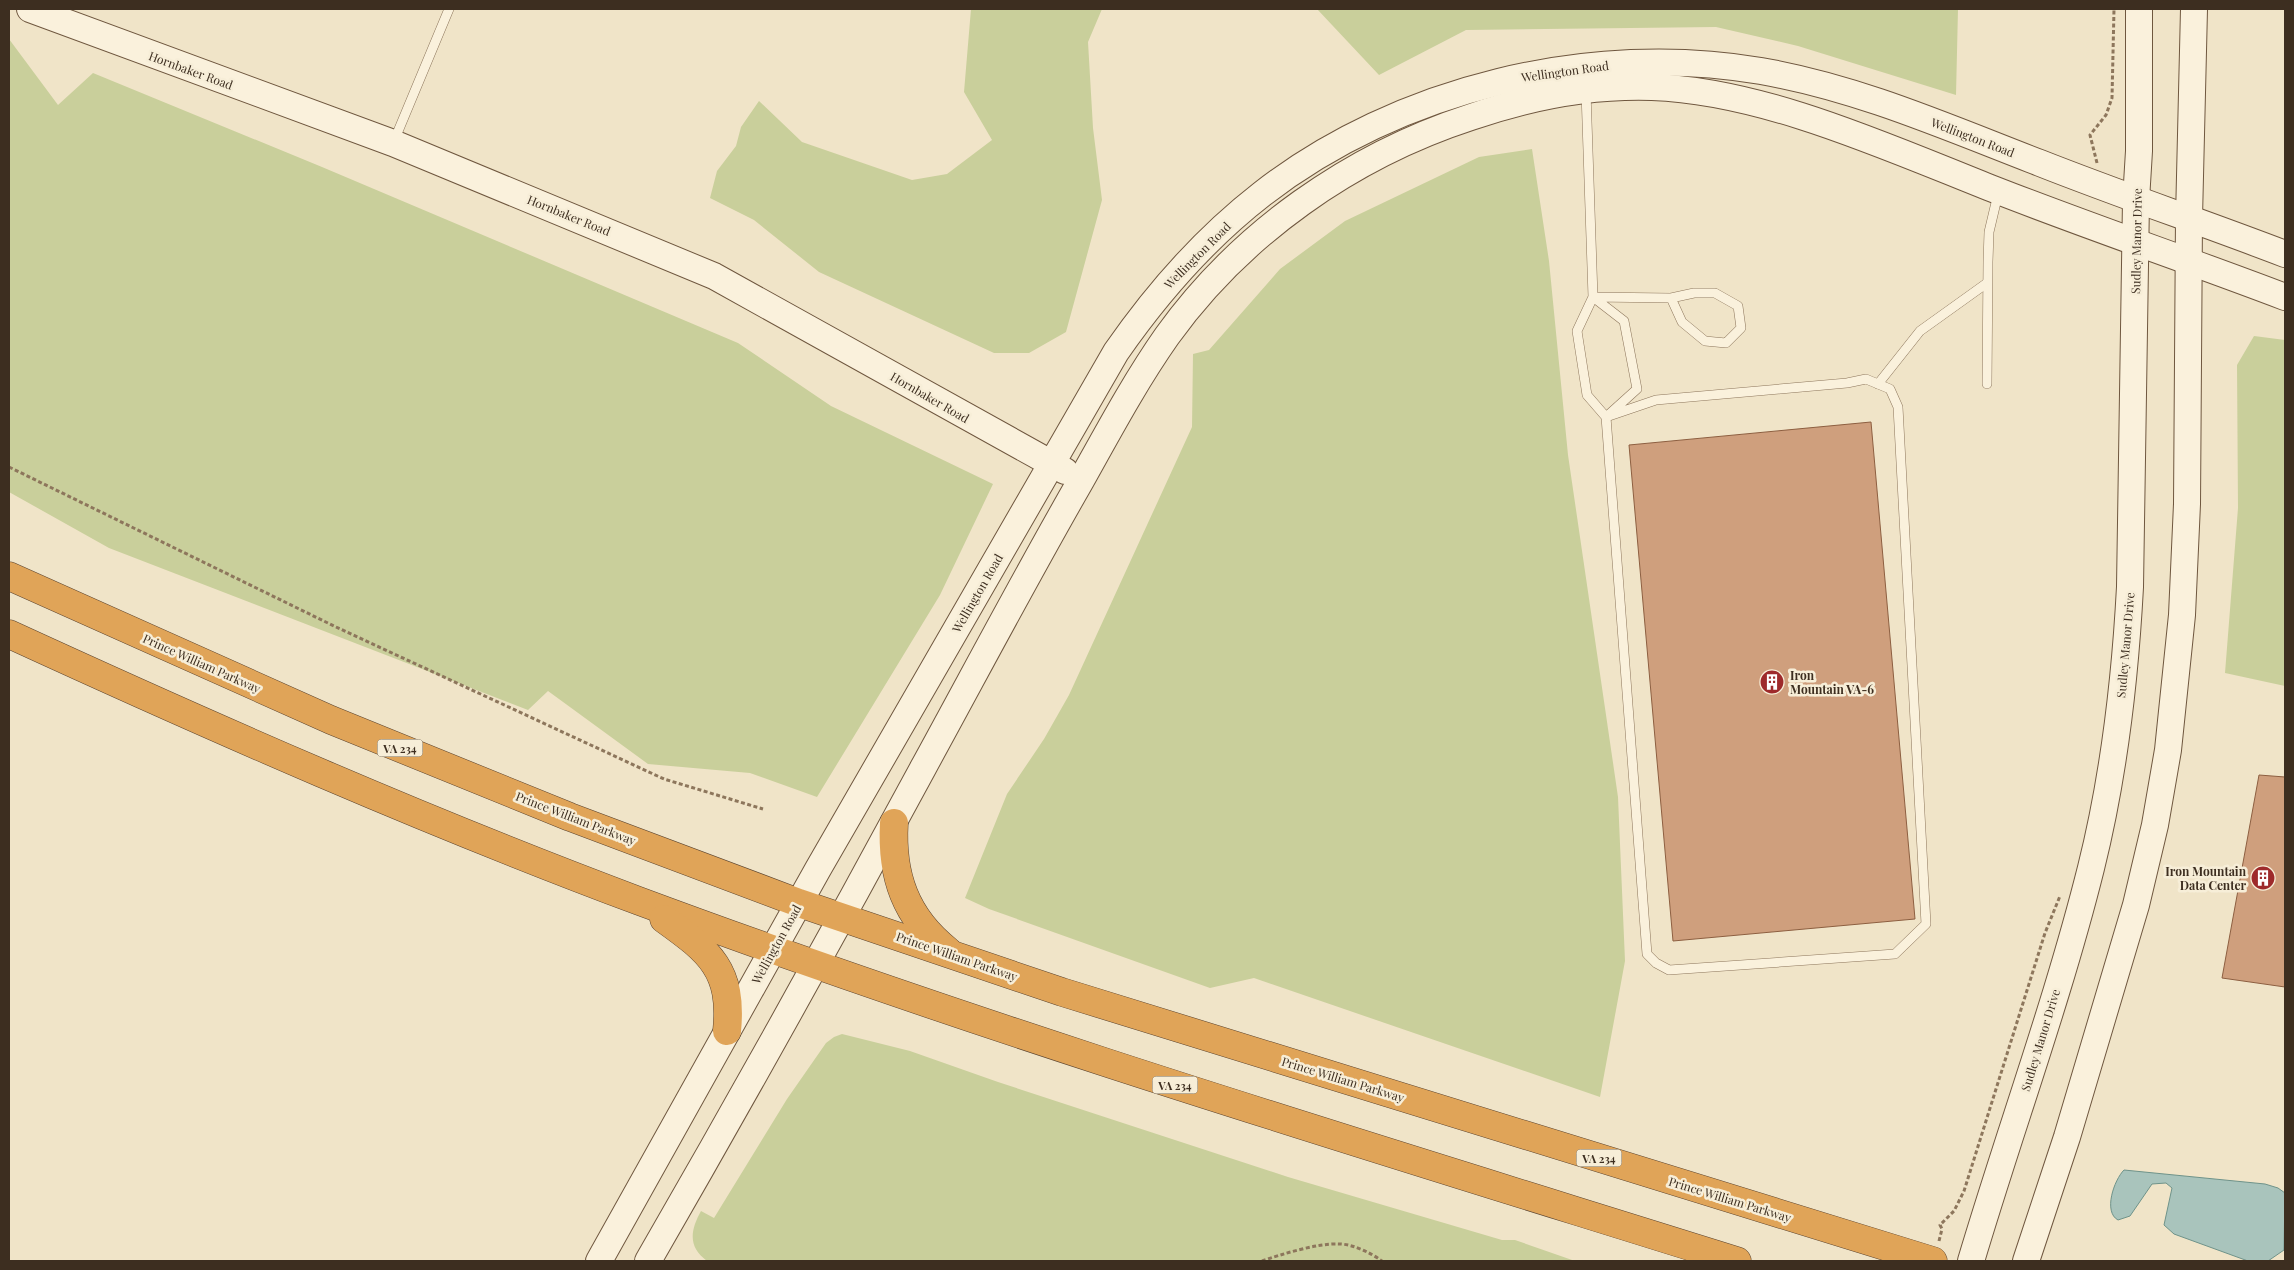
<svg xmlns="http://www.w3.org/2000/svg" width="2294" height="1270" viewBox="0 0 2294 1270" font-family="'Playfair Display',serif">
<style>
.green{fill:#c9cf9b}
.water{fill:#a9c4bc;stroke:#6f938a}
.building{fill:#cf9f7d;stroke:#8d5f41}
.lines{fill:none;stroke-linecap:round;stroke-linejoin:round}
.lane-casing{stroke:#8d765c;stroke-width:10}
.secondary-casing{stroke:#6f573f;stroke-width:28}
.highway-casing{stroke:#5b4430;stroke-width:29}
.path{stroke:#8d765c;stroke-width:3;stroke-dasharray:4 2.5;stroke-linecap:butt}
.lane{stroke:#faf1dc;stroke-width:9}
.secondary{stroke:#faf1dc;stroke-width:26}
.highway{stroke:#e0a458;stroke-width:28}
.labels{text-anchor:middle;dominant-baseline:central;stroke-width:5;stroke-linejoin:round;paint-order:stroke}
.shield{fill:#f7eed8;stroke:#756857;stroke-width:1}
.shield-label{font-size:11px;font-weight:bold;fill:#3d2e20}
.street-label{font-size:12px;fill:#3d2e20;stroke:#f7eed8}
.poi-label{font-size:12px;font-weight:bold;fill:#3d2e20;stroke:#f7eed8;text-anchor:start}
</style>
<rect width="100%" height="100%" fill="#f0e4c8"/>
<g class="green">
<path d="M971,9H1102L1088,42L1093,128L1102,200L1066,332L1029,353H994L819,272L754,220L710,198L717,171L736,146L741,127L759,101L802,142L912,180L947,174L992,140L964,92Z"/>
<path d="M1317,9H1958L1956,95L1798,46L1716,27L1466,30L1379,75Z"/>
<path d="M9,39L58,105L93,73L322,167L738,343L831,406L993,484L940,595L817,797L750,773L648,764L548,691L528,710L109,548L9,492Z"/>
<path d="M1532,149L1549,261L1568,455L1618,797L1625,961L1600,1097L1254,978L1210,988L989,909L965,898L1007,794L1044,739L1069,695L1192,427L1193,354L1209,350L1280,269L1345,221L1479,157Z"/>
<path d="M2254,336L2285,340V686L2225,673L2238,508L2237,365Z"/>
<path d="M842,1034L910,1051L998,1082L1288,1177L1502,1240H1515L1575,1261H707C688,1247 690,1231 701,1211L714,1218L787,1099L826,1043L834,1037Z"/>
</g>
<path class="water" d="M2124,1170L2265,1184L2278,1188L2285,1193L2284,1250L2268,1261H2248L2174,1234L2164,1225L2172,1188L2166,1183L2152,1184L2130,1216L2118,1220C2103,1212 2114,1180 2124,1170Z"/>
<g class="building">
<path d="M1871,422L1915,919L1673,941L1629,445Z"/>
<path d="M2259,775L2285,777V987L2222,978Z"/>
</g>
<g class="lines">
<defs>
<g id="lane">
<path d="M1586,92L1593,297L1624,321L1637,389L1606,417L1656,400L1847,383L1866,379L1890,389L1898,407L1926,924L1895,954L1669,970L1656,963L1647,954L1606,417L1587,395L1577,331L1593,297L1671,298L1694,293H1715L1738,306L1741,328L1726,343L1705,341L1682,322L1671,298"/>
<path d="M394,141L449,9"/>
<path d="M1878,384L1920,331L1987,283"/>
<path d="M1987,384L1988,262L1989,232L1998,194"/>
</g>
<g id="secondary">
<path d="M30,9L393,143L714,276L1065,471"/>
<path d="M599,1261L818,869L1116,352C1157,293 1204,239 1262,194C1398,88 1592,42 1761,71C1859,88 1949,128 2040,163C2121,195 2204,223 2285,254"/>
<path d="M648,1261C742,1098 834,933 923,768C975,673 1025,578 1079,484C1107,434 1134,383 1167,336C1241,233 1351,156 1471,117C1529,97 1590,85 1652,87C1765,91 1889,148 1993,189C2090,227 2188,260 2285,297"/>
<path d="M1971,1261C2010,1130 2058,1000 2091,868C2114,776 2125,681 2130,587L2136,200L2139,151V9"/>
<path d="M2026,1261L2067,1137L2136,905L2155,825L2168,750L2182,615L2187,504L2189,218L2194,9"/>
</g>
<g id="highway">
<path d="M9,576L331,720L570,817L799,903L1062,992L1933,1261"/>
<path d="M9,634C216,729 425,821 639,901C1000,1035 1369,1146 1737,1261"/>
<path d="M894,823C891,875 905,917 948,951"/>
<path d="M664,919C710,952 733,970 727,1031"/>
</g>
</defs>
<use href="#lane" class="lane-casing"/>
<use href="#secondary" class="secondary-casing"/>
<use href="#highway" class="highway-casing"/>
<g class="path">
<path d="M2097,163L2090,135L2106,115L2112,98L2114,9"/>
<path d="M9,467L336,627L664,779L763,809"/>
<path d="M1939,1241L1942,1229L1940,1225L1954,1211L1964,1191L2045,933L2060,896"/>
<path d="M1262,1261C1282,1254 1318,1243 1339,1244C1353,1244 1371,1253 1382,1261"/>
</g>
<use href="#lane" class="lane"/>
<use href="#secondary" class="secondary"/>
<use href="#highway" class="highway"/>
</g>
<defs>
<symbol id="building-disc" viewBox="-11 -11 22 22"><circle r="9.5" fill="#9e2a2b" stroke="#f7eed8"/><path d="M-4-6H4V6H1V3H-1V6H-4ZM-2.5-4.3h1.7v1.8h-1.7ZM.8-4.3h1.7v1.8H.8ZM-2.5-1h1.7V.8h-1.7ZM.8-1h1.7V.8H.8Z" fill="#fff"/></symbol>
</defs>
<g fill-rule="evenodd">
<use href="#building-disc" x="1758" y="668" width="28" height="28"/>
<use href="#building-disc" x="2249" y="864" width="28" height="28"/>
</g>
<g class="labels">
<g class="shield">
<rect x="377.5" y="739.5" width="45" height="17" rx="4"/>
<rect x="1152.5" y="1076.5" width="45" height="17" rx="4"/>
<rect x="1576.5" y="1149.5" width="45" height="17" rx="4"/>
</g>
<g class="shield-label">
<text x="400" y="748">VA 234</text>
<text x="1175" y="1085">VA 234</text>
<text x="1599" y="1158">VA 234</text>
</g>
<g class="street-label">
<text transform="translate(191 70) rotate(20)">Hornbaker Road</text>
<text transform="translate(1565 71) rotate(-8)">Wellington Road</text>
<text transform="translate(1973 137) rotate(21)">Wellington Road</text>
<text transform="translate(569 215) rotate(22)">Hornbaker Road</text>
<text transform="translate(2136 241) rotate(-89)">Sudley Manor Drive</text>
<text transform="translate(1197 255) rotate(-45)">Wellington Road</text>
<text transform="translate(930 397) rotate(30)">Hornbaker Road</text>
<text transform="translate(977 593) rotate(-60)">Wellington Road</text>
<text transform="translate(2125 645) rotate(-85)">Sudley Manor Drive</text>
<text transform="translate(202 663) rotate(24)">Prince William Parkway</text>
<text transform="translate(576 818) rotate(21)">Prince William Parkway</text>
<text transform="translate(776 944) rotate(-61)">Wellington Road</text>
<text transform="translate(957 956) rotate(19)">Prince William Parkway</text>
<text transform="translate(2040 1040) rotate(-73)">Sudley Manor Drive</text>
<text transform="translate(1343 1079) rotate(17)">Prince William Parkway</text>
<text transform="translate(1730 1199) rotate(17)">Prince William Parkway</text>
</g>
<g class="poi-label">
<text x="1790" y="675">Iron<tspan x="1790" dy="14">Mountain VA-6</tspan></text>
<text x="2246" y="871" text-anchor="end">Iron Mountain<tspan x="2246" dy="14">Data Center</tspan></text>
</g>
</g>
<rect width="2294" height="1270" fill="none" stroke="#3d2e20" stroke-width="20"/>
</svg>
